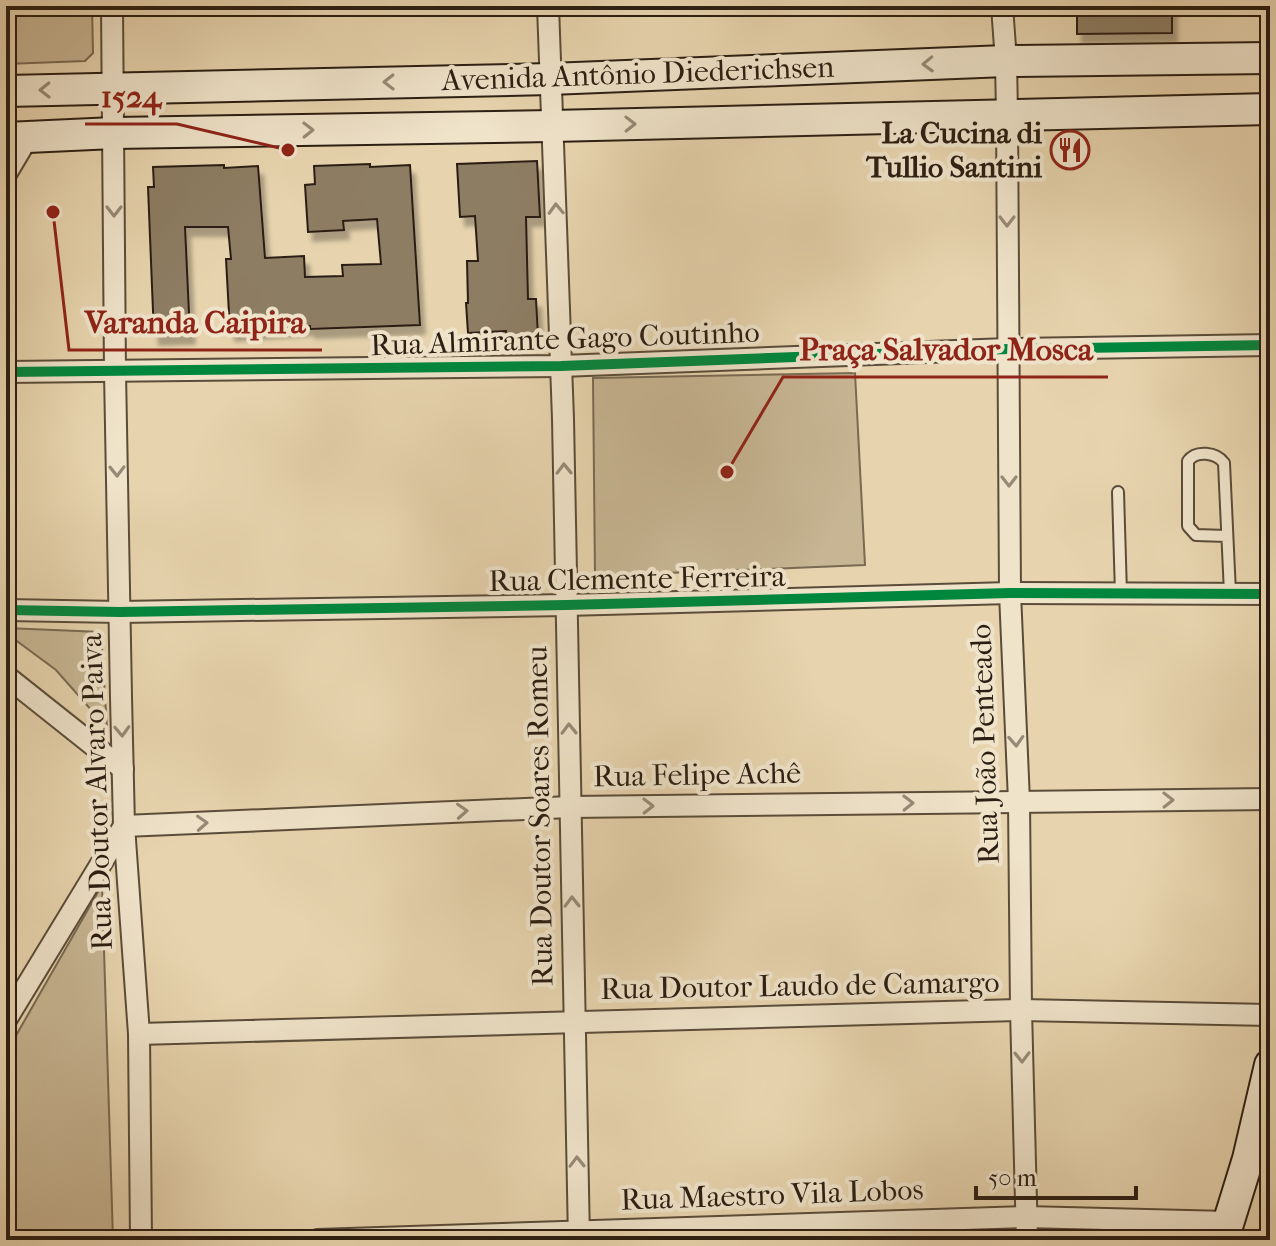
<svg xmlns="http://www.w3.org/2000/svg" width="1276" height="1246" viewBox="0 0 1276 1246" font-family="'IM FELL French Canon',serif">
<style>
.green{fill:#c7b593;stroke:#7a6a52;stroke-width:2}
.building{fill:#8d7d63;stroke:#2c1e12;stroke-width:2;filter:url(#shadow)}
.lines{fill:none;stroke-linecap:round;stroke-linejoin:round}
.service-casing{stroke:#5b4c39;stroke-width:14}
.minor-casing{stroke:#5b4c39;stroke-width:24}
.secondary-casing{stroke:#2c1e12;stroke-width:34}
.service{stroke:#efe3ca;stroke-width:10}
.minor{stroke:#efe3ca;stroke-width:20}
.secondary{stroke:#efe3ca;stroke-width:30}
.cycleway-casing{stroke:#efe3ca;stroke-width:15}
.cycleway{stroke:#00873e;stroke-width:10}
.oneway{stroke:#978a77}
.labels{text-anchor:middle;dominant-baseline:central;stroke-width:8;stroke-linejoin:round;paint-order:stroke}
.street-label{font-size:30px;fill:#2c1e12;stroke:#efe3ca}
.poi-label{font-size:30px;font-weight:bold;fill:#2c1e12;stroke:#efe3ca;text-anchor:end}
.leader{fill:none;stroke:#8f2418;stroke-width:3}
.callout-dot{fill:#8f2418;stroke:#efe3ca;stroke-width:3}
.callout-label{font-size:32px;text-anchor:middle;font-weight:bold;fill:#8f2418;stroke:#efe3ca;stroke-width:8;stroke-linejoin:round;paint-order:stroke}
</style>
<defs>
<filter id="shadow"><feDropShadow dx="5" dy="9" stdDeviation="2" flood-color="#0004"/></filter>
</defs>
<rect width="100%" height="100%" fill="#e7d4ae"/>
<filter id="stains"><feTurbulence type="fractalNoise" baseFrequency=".0025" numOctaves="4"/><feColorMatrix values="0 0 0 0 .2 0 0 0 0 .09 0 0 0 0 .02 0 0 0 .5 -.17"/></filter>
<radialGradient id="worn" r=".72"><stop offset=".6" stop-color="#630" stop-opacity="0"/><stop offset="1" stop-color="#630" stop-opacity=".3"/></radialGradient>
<g class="green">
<path d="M6,6H92L93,53L85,61L6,64Z"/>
<path d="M855,373L865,565L595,576L593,378Z"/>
<path d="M6,628L101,632L107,728L56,670L6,633Z"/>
<path d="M102,885L113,1240H6V1053Z"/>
</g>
<g class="building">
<path d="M1077,6H1172V33L1077,34Z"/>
<path d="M537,161L540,217H526L528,299H536L538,337L507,339L506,331L468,333L466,303H468L467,261H478L475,216L460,217L457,164Z"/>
<path d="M370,164V167L410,165L420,325L310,329V326L230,332L226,259H231L228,227H185L190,335L154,336L148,187H154L153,167L224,165V168L258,166L265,258L304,256L305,277L343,276L342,265L381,264L377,219L343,221L344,230L308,232L305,185L315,184L314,166Z"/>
</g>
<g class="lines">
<defs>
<g id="service">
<path d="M1118,492L1121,594"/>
<path d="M1227,536L1196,535L1188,526V461C1196,450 1216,452 1224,463L1230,593"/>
</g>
<g id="minor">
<path d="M112,6L115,372L121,697L124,826L139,1034L141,1240"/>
<path d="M548,6L563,419L579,1240"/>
<path d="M1002,6L1006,61L1007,115L1010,593L1019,801L1021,1010L1027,1240"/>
<path d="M6,174L28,137"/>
<path d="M6,372L561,366L1008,349L1270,345"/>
<path d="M6,610L120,612L566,605L1010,593L1270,594"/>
<path d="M6,676L123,769"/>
<path d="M124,826L570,807L1270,799"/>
<path d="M6,1020L124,826"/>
<path d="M139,1034L1021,1010L1270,1015"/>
<path d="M318,1240L1025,1217L1228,1222"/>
</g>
<g id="secondary">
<path d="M6,91L550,79L1006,61L1270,58"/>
<path d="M6,138L114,133L552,126L1270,109"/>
<path d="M1223,1240L1248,1159L1270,1065"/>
</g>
</defs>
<use href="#service" class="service-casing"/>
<use href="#minor" class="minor-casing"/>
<use href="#secondary" class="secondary-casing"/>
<use href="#service" class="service"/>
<use href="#minor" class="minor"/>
<use href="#secondary" class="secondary"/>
<defs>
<g id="cycleway">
<path d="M6,372L561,366L1008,349L1270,345"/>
<path d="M6,610L120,612L566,605L1010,593L1270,594"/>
</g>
</defs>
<use href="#cycleway" class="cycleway-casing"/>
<use href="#cycleway" class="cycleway"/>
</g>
<defs><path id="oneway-chevron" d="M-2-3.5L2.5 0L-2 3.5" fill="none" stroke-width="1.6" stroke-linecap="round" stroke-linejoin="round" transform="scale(2)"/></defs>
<g class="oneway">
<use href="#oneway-chevron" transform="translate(928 64) rotate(178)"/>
<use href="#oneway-chevron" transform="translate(389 82) rotate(179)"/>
<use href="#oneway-chevron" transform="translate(45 90) rotate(179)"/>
<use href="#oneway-chevron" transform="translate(630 124) rotate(-1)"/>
<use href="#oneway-chevron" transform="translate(308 130) rotate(-1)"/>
<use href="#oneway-chevron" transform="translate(556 209) rotate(-92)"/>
<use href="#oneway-chevron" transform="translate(114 211) rotate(90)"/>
<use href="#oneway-chevron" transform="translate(1007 221) rotate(90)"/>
<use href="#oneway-chevron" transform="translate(564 469) rotate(-91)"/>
<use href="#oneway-chevron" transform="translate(117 471) rotate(89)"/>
<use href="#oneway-chevron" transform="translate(1009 481) rotate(90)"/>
<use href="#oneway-chevron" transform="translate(569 729) rotate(-91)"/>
<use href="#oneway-chevron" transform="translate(122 731) rotate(88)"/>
<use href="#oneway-chevron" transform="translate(1016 741) rotate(87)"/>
<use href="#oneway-chevron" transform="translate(1168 800) rotate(-1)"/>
<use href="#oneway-chevron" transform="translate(908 803) rotate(-1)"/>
<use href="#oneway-chevron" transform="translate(648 806) rotate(-1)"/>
<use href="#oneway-chevron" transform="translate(462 811) rotate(-3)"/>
<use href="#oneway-chevron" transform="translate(202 823) rotate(-3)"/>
<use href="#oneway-chevron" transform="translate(572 902) rotate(-91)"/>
<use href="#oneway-chevron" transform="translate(1022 1057) rotate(89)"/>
<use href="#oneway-chevron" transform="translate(577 1162) rotate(-91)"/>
</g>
<defs>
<symbol id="restaurant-ring" viewBox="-11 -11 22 22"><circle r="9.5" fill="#efe3ca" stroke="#8f2418" stroke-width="1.5"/><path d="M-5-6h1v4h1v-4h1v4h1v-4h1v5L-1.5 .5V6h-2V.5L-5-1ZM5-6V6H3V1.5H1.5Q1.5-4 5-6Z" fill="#8f2418"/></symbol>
</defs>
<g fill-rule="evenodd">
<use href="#restaurant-ring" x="1048" y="128" width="44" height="44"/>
</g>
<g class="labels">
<g class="street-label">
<text transform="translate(638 74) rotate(-2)">Avenida Antônio Diederichsen</text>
<text transform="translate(565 339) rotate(-2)">Rua Almirante Gago Coutinho</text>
<text transform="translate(637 579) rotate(-1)">Rua Clemente Ferreira</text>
<text transform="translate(985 744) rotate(-92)">Rua João Penteado</text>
<text transform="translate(697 775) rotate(-1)">Rua Felipe Achê</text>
<text transform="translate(97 792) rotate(-92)">Rua Doutor Alvaro Paiva</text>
<text transform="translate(540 816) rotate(-91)">Rua Doutor Soares Romeu</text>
<text transform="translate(800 986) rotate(-1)">Rua Doutor Laudo de Camargo</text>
<text transform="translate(772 1195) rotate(-2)">Rua Maestro Vila Lobos</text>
</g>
<g class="poi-label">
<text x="1042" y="133">La Cucina di<tspan x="1042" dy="34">Tullio Santini</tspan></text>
</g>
</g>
<path class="leader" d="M288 150L177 124H85M53 212L69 350H322M727 472L783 377H1108"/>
<g class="callout-dot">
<circle cx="288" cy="150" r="8"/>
<circle cx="53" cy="212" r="8"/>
<circle cx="727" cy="472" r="8"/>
</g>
<g class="callout-label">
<text x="131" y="107">1524</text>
<text x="195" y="333">Varanda Caipira</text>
<text x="946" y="360">Praça Salvador Mosca</text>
</g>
<rect width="1276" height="1246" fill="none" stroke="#e7d4ae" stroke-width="32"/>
<rect x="8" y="8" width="1260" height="1230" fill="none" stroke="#2c1e12" stroke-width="4"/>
<rect x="16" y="16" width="1244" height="1214" fill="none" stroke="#2c1e12" stroke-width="2"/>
<path d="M976 1186v12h160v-12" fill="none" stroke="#2c1e12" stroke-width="4"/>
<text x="988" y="1186" font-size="24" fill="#2c1e12" stroke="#efe3ca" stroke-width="6" paint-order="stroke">50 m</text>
<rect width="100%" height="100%" filter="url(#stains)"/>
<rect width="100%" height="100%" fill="url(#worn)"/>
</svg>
